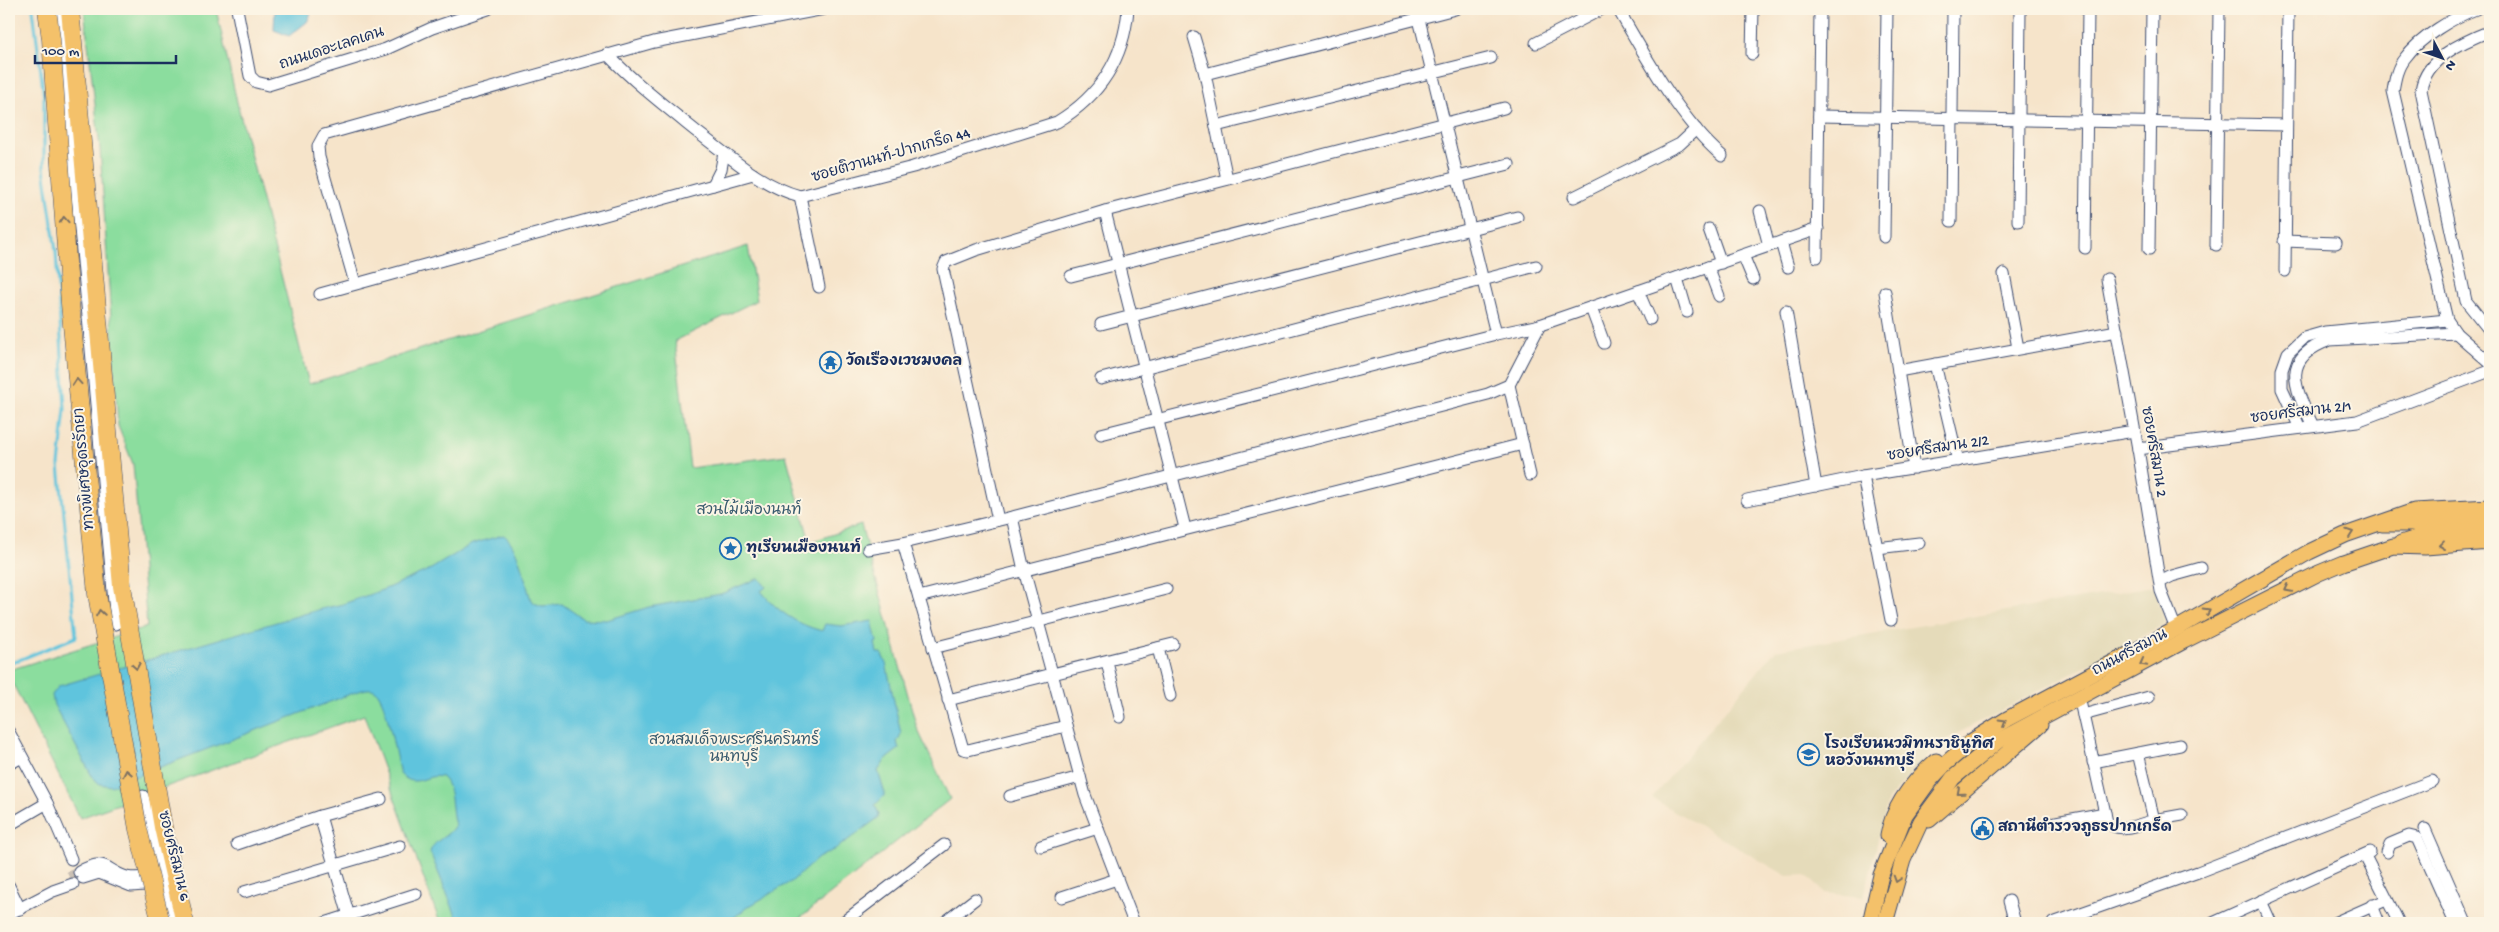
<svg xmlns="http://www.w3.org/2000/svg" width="2499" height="932" viewBox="0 0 2499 932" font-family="'Gochi Hand','Playpen Sans Thai',sans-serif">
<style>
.built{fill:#e5dbba}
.green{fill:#8bdd9e;stroke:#53867e}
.water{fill:#5fc4dd;stroke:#3d7a9e}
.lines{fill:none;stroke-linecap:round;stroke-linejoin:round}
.stream{stroke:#5fc4dd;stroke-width:3}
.minor-tunnel{stroke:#cac0b4;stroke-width:11;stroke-dasharray:11 5.5;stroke-linecap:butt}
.minor-casing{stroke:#3c4a6e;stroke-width:13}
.major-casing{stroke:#3c4a6e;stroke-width:17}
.highway-casing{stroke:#3c4a6e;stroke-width:19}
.minor{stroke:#fff;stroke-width:11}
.major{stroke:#f4c16a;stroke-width:15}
.highway{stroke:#f4c16a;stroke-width:18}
.highway-bridge-casing{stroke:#3c4a6e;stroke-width:19;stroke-linecap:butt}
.highway-bridge{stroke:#f4c16a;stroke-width:18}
.oneway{stroke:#7d7163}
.labels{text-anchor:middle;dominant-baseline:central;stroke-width:4;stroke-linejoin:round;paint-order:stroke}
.street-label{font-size:15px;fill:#1b2f5e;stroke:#fcf5e5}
.poi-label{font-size:15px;font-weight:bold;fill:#1b2f5e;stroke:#fcf5e5;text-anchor:start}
.park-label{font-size:15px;fill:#375a6e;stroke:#fcf5e5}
</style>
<rect width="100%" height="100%" fill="#fcf5e5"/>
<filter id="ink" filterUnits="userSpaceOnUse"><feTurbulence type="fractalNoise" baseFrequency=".02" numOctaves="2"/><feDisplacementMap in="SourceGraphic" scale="10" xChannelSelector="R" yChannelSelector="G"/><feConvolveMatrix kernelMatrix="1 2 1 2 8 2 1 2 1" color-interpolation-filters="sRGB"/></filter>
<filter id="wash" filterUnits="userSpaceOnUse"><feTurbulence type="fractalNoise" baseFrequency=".0096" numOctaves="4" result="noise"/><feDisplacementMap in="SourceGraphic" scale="20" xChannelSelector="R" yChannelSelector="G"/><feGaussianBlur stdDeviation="1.12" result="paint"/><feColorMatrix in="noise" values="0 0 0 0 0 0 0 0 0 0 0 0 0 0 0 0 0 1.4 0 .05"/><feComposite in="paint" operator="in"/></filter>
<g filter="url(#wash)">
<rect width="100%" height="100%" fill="#f6e4ca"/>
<path class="built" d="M2154,586L2165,624L1945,740L1915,769L1888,800L1864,897L1825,893L1806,875L1787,876L1652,798L1776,650Z"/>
<path class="green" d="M84,9H216L237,102L309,384L748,246L757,300L675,341L690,468L786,455L810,542L861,525L917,728L950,799L794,923H440L364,715L80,818L9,676V670L147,627L133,464L118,426L100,148Z"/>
<g class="water">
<path d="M275,9H313L307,22L289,36L274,30Z"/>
<path d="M503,535C516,540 526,583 530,597L534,603L542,606L562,604L583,619L607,620L649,607L721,594L759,578L766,587L761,591C778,612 796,624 822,631L825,624L841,626L872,621L877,642L875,643L877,653H881L886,663L901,734L897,742L899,749L886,759L878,771L884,791V796L875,805L879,814L878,818L837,848L818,858L792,881L746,908L727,923H459L430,852C434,839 448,838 455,825C450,809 454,788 442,777C425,773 417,790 400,774C396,759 386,698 376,691C370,686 360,691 353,693L111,786L100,784L93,778L54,705L52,695L59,686L321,609L343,604L385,589L431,569L472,544Z"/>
</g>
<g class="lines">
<path class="stream" d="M9,664L76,637L59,465L65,409L56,252L44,168V98L33,9"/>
</g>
</g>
<g filter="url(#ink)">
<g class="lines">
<path class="minor-tunnel" d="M69,877L79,872"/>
<defs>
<g id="minor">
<path d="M60,9L116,624"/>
<path d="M237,9L250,76L256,82L268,85L386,49L432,28L488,9"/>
<path d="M1618,9C1645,56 1681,121 1722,156"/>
<path d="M2476,9C2454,17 2419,38 2405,58C2397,67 2395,79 2393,91L2447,320L2456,333L2490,363"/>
<path d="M1419,19L1496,334"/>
<path d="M2490,31C2462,42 2426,58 2421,90L2466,301L2490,331"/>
<path d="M1194,37L1205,74L1227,179"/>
<path d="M1536,43L1602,9"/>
<path d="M607,54C635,83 666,107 697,132C729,156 761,186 800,196L913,167L1057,122C1100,96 1124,59 1128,9"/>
<path d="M1752,54L1753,9"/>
<path d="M1205,74L1455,9"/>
<path d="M1819,116L2285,125"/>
<path d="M1216,126L1491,58"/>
<path d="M713,185L721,169L724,153"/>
<path d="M800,196L819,287"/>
<path d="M1574,197L1680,144L1696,129"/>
<path d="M1105,211L1185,528"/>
<path d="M1760,211L1769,246"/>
<path d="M1951,221L1953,9"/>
<path d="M2018,221L2020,9"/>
<path d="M1709,229L1721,263"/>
<path d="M1884,237L1887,9"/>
<path d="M2284,241L2336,243"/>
<path d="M1781,242L1788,267"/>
<path d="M2216,245L2219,9"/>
<path d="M2085,248L2088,9"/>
<path d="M2149,249L2152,9"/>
<path d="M1743,255L1753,279"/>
<path d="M1817,257L1820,9"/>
<path d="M1708,267L1719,296"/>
<path d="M2285,271L2288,9"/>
<path d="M2004,274L2018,348"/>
<path d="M1071,276L1509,164"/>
<path d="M1677,278L1687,312"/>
<path d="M2107,279L2138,449L2161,591L2176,629"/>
<path d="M355,283L319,157L318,146L324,135L654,42L824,9"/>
<path d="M1638,291L1650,319"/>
<path d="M1885,292L1914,468"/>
<path d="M320,294L753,174"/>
<path d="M1591,308L1604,343"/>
<path d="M1786,311L1816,486"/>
<path d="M1101,324L1517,217"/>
<path d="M1935,364L1958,461"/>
<path d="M1898,371L2117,331"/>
<path d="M1101,379L1536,266"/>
<path d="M1509,385L1530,475"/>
<path d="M2313,426C2295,388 2279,358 2330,340L2456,333"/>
<path d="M2300,428L2282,389V370L2288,353L2304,338L2325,332L2447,320"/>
<path d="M1101,434L1496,334L1540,325L1818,229"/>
<path d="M2138,449L2357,421L2490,371"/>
<path d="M1863,476L1891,620"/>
<path d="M1747,500L1863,476L2134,431"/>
<path d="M1012,517L1024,570L1085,795L1134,923"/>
<path d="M998,520L943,269L946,262L976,250L1105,211L1504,108"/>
<path d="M903,543L963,749L968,750L1066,726"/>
<path d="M1877,548L1919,543"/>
<path d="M868,549L903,543L1012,517L1488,394L1509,385L1540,325"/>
<path d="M2160,582L2172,576L2201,568"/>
<path d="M919,597L1523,444"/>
<path d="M933,648L1166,589"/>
<path d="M1158,648L1170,696"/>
<path d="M1107,662L1120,717"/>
<path d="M2079,697L2107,822C2119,834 2140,824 2154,820L2138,753"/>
<path d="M948,700L1173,644"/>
<path d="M2083,715L2149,697"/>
<path d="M9,732L47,803L71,859"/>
<path d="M2093,762L2180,745"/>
<path d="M9,764L22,757"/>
<path d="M143,796L175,923"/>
<path d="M1010,796L1080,777"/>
<path d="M320,816L381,799"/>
<path d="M2154,820L2182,815"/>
<path d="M2056,822L2105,813"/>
<path d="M9,825L47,803"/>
<path d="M2425,829L2466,923"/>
<path d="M237,844L320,816L351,923"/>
<path d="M1041,846L1098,828"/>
<path d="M2387,852L2390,844L2409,836L2417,838L2455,923"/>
<path d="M2365,856L2399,923"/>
<path d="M79,872C107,856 105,871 127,877C136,879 147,877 155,876"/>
<path d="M83,878L99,873L131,886L158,884"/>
<path d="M9,886L20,909"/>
<path d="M244,892L400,846"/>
<path d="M1062,897L1117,879"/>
<path d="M2009,901L2015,923"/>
<path d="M2261,901L2271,923"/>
<path d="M2372,905L2379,923"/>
<path d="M9,914L53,891L73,884"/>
<path d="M325,923L416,894"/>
<path d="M842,923L944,845"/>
<path d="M944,923L975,899"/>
<path d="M2053,923L2198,872L2432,781"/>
<path d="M2213,923L2370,852"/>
<path d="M2334,923L2386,900"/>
</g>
<g id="major">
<path d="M2382,524H2414L2490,518"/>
<path d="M2401,543L2429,534L2490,529"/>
<path d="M1929,820L2040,725"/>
<path d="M1888,836C1893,805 1913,781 1936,761"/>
<path d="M1870,923L1881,875L1905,815L1930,780L1945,764L1972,741L2007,719L2176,629L2309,552L2345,535L2414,511L2490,507"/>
<path d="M1885,923L1903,860L1921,821L1953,778L1998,741L2184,641L2319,573L2343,563L2393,546L2425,547L2490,542"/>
</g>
<path id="highway" d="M70,9L122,586L163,827L185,923"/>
</defs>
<use href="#minor" class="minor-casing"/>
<use href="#major" class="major-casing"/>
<use href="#highway" class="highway-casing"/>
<use href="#minor" class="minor"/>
<use href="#major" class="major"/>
<use href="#highway" class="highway"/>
<defs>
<path id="highway-bridge" d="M47,9L51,39L70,303L97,594L138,829L161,923"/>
</defs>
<use href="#highway-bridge" class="highway-bridge-casing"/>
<use href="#highway-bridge" class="highway-bridge"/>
</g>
<defs><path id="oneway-chevron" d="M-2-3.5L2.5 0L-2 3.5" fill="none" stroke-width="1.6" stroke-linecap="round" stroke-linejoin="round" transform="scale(1.25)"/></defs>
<g class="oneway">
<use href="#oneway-chevron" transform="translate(64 220) rotate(-94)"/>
<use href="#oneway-chevron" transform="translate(77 382) rotate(-95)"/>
<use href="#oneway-chevron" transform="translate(2350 533) rotate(-19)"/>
<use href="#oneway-chevron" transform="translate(2442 545) rotate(173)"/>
<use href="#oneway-chevron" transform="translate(2288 589) rotate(153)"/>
<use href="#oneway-chevron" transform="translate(2207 611) rotate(-30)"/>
<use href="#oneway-chevron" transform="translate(100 613) rotate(-99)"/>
<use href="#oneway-chevron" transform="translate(2143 663) rotate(152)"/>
<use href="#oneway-chevron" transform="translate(136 666) rotate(80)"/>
<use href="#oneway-chevron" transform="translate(2003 722) rotate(-31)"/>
<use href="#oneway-chevron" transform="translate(127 773) rotate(-101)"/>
<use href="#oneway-chevron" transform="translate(1960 792) rotate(139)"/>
<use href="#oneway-chevron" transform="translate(1897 879) rotate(108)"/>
</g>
</g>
<defs>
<symbol id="temple-ring" viewBox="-11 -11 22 22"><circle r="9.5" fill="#fcf5e5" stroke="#1f6fb2" stroke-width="1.5"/><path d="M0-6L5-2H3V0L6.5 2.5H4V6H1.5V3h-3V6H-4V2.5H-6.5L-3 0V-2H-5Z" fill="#1f6fb2"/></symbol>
<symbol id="sight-ring" viewBox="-11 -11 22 22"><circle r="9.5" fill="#fcf5e5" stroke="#1f6fb2" stroke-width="1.5"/><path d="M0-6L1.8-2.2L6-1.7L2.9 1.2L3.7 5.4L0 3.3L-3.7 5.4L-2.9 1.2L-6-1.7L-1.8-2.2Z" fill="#1f6fb2"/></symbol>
<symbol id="school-ring" viewBox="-11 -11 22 22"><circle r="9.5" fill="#fcf5e5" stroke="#1f6fb2" stroke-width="1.5"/><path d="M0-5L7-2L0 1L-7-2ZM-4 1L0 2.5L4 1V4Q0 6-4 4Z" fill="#1f6fb2"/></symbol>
<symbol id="civic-ring" viewBox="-11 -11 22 22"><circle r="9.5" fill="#fcf5e5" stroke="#1f6fb2" stroke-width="1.5"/><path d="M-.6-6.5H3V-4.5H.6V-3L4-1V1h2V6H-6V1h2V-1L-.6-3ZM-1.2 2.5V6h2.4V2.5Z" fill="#1f6fb2"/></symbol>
</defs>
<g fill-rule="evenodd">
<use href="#temple-ring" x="818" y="350" width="25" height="25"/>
<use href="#sight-ring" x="718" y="536" width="25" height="25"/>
<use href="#school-ring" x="1796" y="742" width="25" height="25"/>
<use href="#civic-ring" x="1970" y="816" width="25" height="25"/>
</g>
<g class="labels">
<g class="street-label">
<text transform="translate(332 49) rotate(-18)">ถนนเดอะเลคเคน</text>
<text transform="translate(891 156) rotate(-16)">ซอยติวานนท์-ปากเกร็ด 44</text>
<text transform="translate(2301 413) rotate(-7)">ซอยศรีสมาน 2/1</text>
<text transform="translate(1938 449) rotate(-9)">ซอยศรีสมาน 2/2</text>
<text transform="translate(2153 452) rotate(80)">ซอยศรีสมาน 2</text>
<text transform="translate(85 469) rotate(-95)">ทางพิเศษอุดรรัถยา</text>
<text transform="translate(2130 653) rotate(-28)">ถนนศรีสมาน</text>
<text transform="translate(173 856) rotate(76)">ซอยศรีสมาน 6</text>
</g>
<g class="poi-label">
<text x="846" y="362">วัดเรืองเวชมงคล</text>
<text x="746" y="549">ทุเรียนเมืองนนท์</text>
<text x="1825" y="745">โรงเรียนนวมิทนราชินูทิศ<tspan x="1825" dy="17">หอวังนนทบุรี</tspan></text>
<text x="1998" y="828">สถานีตำรวจภูธรปากเกร็ด</text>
</g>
<g class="park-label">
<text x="749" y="511">สวนไม้เมืองนนท์</text>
<text x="734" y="741">สวนสมเด็จพระศรีนครินทร์<tspan x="734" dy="17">นนทบุรี</tspan></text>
</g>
</g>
<rect width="2499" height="932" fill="none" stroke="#fcf5e5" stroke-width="30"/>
<g transform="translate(2442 58) rotate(131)" stroke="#fcf5e5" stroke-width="4" paint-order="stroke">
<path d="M0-4L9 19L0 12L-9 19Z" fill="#1b2f5e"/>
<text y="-8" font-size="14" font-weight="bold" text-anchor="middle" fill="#1b2f5e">N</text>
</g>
<path d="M35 55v8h141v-8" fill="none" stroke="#1b2f5e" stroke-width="2.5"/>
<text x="42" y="55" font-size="15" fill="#1b2f5e" stroke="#fcf5e5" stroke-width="4" paint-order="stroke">100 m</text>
</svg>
